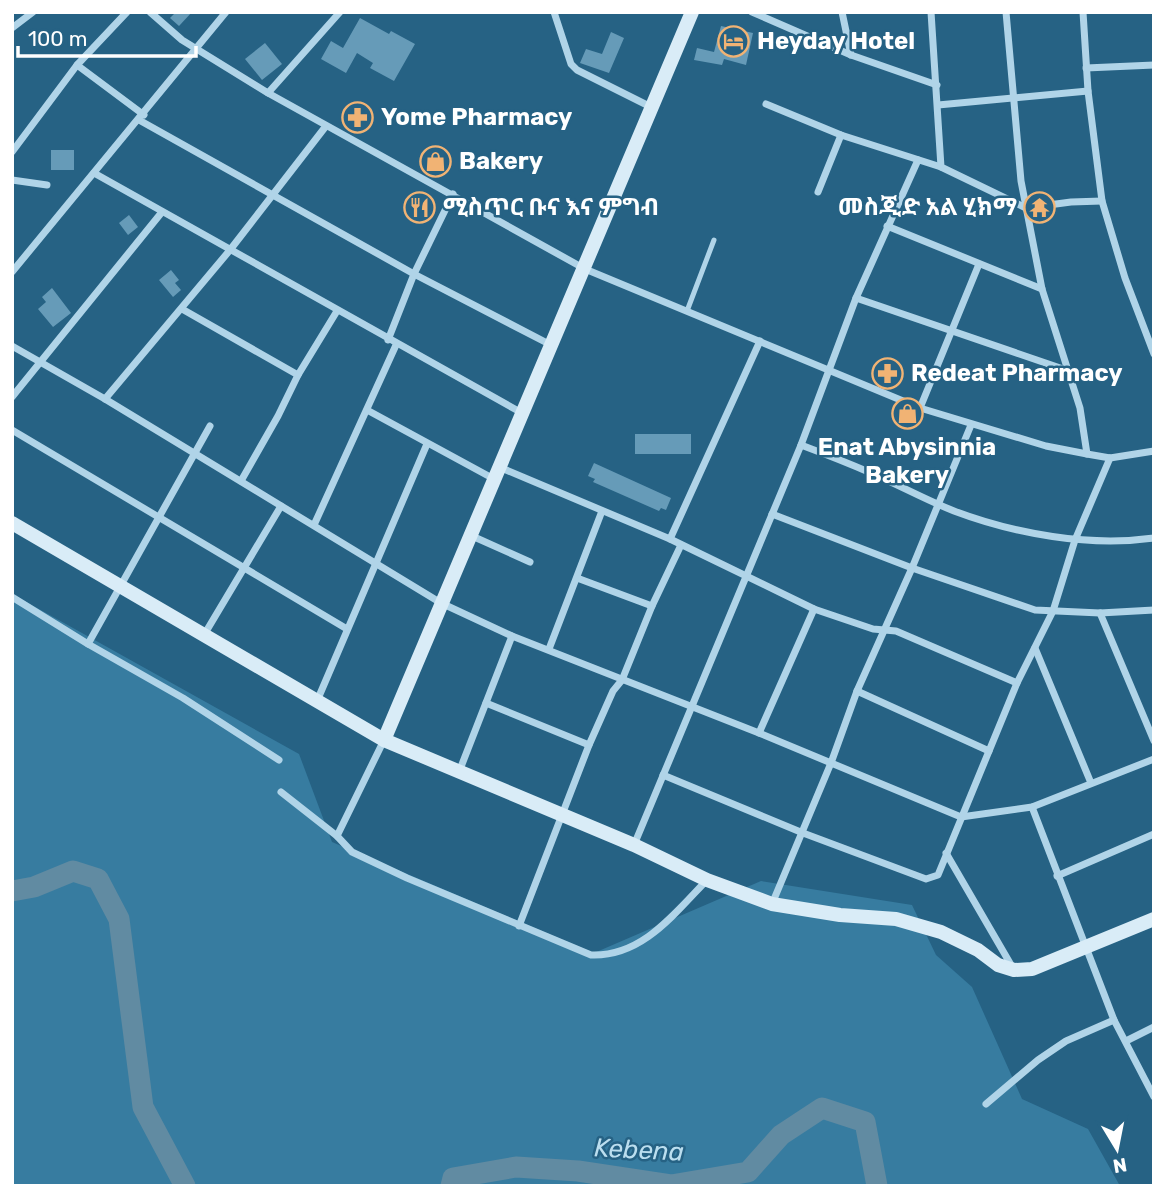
<svg xmlns="http://www.w3.org/2000/svg" width="1166" height="1198" viewBox="0 0 1166 1198" font-family="Rubik,'Noto Sans Ethiopic',sans-serif">
<style>
.green{fill:#377ca0}
.lines{fill:none;stroke-linecap:round;stroke-linejoin:round}
.river{stroke:#618ba2;stroke-width:21}
.building{fill:#669bb8}
.lane{stroke:#b0d4e8;stroke-width:5}
.street{stroke:#b0d4e8;stroke-width:7}
.secondary{stroke:#d9ecf7;stroke-width:14}
.labels{text-anchor:middle;dominant-baseline:central;stroke-width:5;stroke-linejoin:round;paint-order:stroke}
.poi-label{font-size:24px;font-weight:bold;fill:#fff;stroke:#266284;text-anchor:start}
.water-label{font-size:26px;font-style:italic;fill:#bbdeef;stroke:#266284}
</style>
<rect width="100%" height="100%" fill="#266284"/>
<path class="green" d="M12,594L299,754L332,842L594,953L761,881L912,905L936,955L972,987L1022,1099L1088,1129L1120,1186H12Z"/>
<g class="lines">
<g class="river">
<path d="M12,891L34,887L73,871L98,879L119,919L143,1107L185,1186"/>
<path d="M451,1186L453,1178L516,1167L578,1171L671,1185L748,1172L781,1135L822,1108L865,1122L877,1186"/>
</g>
</g>
<g class="building">
<path d="M176,12H192L179,26L170,18Z"/>
<path d="M360,18L389,34L391,31L415,44L394,81L370,68L373,63L357,53L346,73L321,59L331,41L343,48Z"/>
<path d="M721,26L753,33L746,65L724,59L722,65L694,60L697,48L714,52Z"/>
<path d="M611,32L624,38L609,73L580,63L586,49L602,54Z"/>
<path d="M265,43L282,64L262,80L245,59Z"/>
<rect x="51" y="150" width="23" height="20"/>
<path d="M129,215L138,227L128,235L119,223Z"/>
<path d="M171,270L179,280L175,283L181,290L173,297L159,280Z"/>
<path d="M52,288L71,313L53,327L38,309L46,302L42,297Z"/>
<rect x="635" y="434" width="56" height="20"/>
<path d="M594,463L671,498L666,510L661,508L659,511L593,482L595,479L588,476Z"/>
</g>
<g class="lines">
<path class="lane" d="M687,311L714,240"/>
<g class="street">
<path d="M150,12L182,40L268,93L585,269L920,408L1046,446L1087,454L1110,458L1154,451"/>
<path d="M554,12L571,64L577,70L651,107"/>
<path d="M752,12L851,55L937,85"/>
<path d="M842,12L851,55"/>
<path d="M931,12L941,167L1026,208L1071,202L1102,201"/>
<path d="M1006,12L1021,181L1042,289L1080,408L1087,454"/>
<path d="M1083,12L1088,91L1102,201L1125,278L1154,354"/>
<path d="M12,28L33,12"/>
<path d="M77,65L144,115"/>
<path d="M1086,68L1154,65"/>
<path d="M268,93L340,12"/>
<path d="M766,104L841,135L941,167"/>
<path d="M938,105L1088,91"/>
<path d="M139,120L414,274L551,345"/>
<path d="M12,152L77,65L127,12"/>
<path d="M94,173L522,413"/>
<path d="M12,180L47,185"/>
<path d="M818,192L841,135"/>
<path d="M887,226L1042,289"/>
<path d="M12,272L226,12"/>
<path d="M856,298L1069,371"/>
<path d="M182,309L298,375L278,416L241,481"/>
<path d="M388,340L414,274L453,194"/>
<path d="M12,346L105,399L441,603L512,636L759,733L961,817L1032,807L1154,759"/>
<path d="M298,375L337,311"/>
<path d="M12,397L162,212"/>
<path d="M105,399L230,250L326,126"/>
<path d="M920,408L979,264"/>
<path d="M367,410L494,479"/>
<path d="M12,430L347,629"/>
<path d="M801,445C825,454 848,463 871,473C899,485 926,500 954,511C1015,534 1089,547 1154,538"/>
<path d="M499,467L670,539L814,609L873,629L896,631L1017,683"/>
<path d="M772,514L912,568L1035,610L1100,613L1154,610"/>
<path d="M314,525L396,345"/>
<path d="M472,536L530,562"/>
<path d="M670,539L760,341"/>
<path d="M577,578L652,606"/>
<path d="M12,597L88,644L183,698L279,760"/>
<path d="M1100,613L1154,741"/>
<path d="M204,635L281,506"/>
<path d="M88,644L210,426"/>
<path d="M1035,648L1091,783"/>
<path d="M549,649L602,511"/>
<path d="M857,691L989,751"/>
<path d="M317,701L427,444"/>
<path d="M486,703L589,745"/>
<path d="M759,733L814,609"/>
<path d="M459,772L512,636"/>
<path d="M663,775L803,833L926,879L938,875L1017,683L1053,611L1075,540L1110,458"/>
<path d="M281,792L337,836L352,852L407,878L591,955C642,957 674,914 707,880"/>
<path d="M1032,807L1114,1020L1154,1097"/>
<path d="M337,836L384,740"/>
<path d="M634,845L801,445L856,298L918,160"/>
<path d="M946,853L1014,970"/>
<path d="M1057,876L1154,834"/>
<path d="M772,904L831,763L857,691L912,568L971,425"/>
<path d="M519,926L589,745L613,691L622,680L652,606L681,545"/>
<path d="M1126,1041L1154,1027"/>
<path d="M986,1104L1038,1060L1066,1041L1114,1020"/>
</g>
<g class="secondary">
<path d="M12,523L384,740L634,845L707,880L772,904L840,915L896,919L941,932L978,950L998,965L1014,970L1032,969L1154,919"/>
<path d="M384,740L692,12"/>
</g>
</g>
<defs>
<symbol id="hotel-ring" viewBox="-11 -11 22 22"><circle r="9.5" fill="#266284" stroke="#f1b374" stroke-width="1.5"/><path d="M-6-4.5h1.5V1H6V5H4.5V3h-9V5H-6ZM-4 0a1.8 1.8 0 1 1 3.6 0ZM.5 0V-2.5h3Q6-2.5 6 0Z" fill="#f1b374"/></symbol>
<symbol id="pharmacy-ring" viewBox="-11 -11 22 22"><circle r="9.5" fill="#266284" stroke="#f1b374" stroke-width="1.5"/><path d="M-2-6h4v4h4v4h-4v4h-4v-4h-4v-4h4Z" fill="#f1b374"/></symbol>
<symbol id="shop-ring" viewBox="-11 -11 22 22"><circle r="9.5" fill="#266284" stroke="#f1b374" stroke-width="1.5"/><path d="M-5-2.5h2.3a2.7 3.5 0 0 1 5.4 0H5L5.5 6h-11ZM-1.5-2.5h3a1.5 2.3 0 0 0-3 0Z" fill="#f1b374"/></symbol>
<symbol id="restaurant-ring" viewBox="-11 -11 22 22"><circle r="9.5" fill="#266284" stroke="#f1b374" stroke-width="1.5"/><path d="M-5-6h1v4h1v-4h1v4h1v-4h1v5L-1.5 .5V6h-2V.5L-5-1ZM5-6V6H3V1.5H1.5Q1.5-4 5-6Z" fill="#f1b374"/></symbol>
<symbol id="temple-ring" viewBox="-11 -11 22 22"><circle r="9.5" fill="#266284" stroke="#f1b374" stroke-width="1.5"/><path d="M0-6L5-2H3V0L6.5 2.5H4V6H1.5V3h-3V6H-4V2.5H-6.5L-3 0V-2H-5Z" fill="#f1b374"/></symbol>
</defs>
<g fill-rule="evenodd">
<use href="#hotel-ring" x="716" y="24" width="35" height="35"/>
<use href="#pharmacy-ring" x="340" y="100" width="35" height="35"/>
<use href="#shop-ring" x="418" y="144" width="35" height="35"/>
<use href="#restaurant-ring" x="402" y="190" width="35" height="35"/>
<use href="#temple-ring" x="1022" y="190" width="35" height="35"/>
<use href="#pharmacy-ring" x="870" y="356" width="35" height="35"/>
<use href="#shop-ring" x="890" y="396" width="35" height="35"/>
</g>
<g class="labels">
<g class="poi-label">
<text x="757" y="41">Heyday Hotel</text>
<text x="381" y="117">Yome Pharmacy</text>
<text x="459" y="161">Bakery</text>
<text x="443" y="207">ሚስጥር ቡና እና ምግብ</text>
<text x="1017" y="207" text-anchor="end">መስጂድ አል ሂክማ</text>
<text x="911" y="373">Redeat Pharmacy</text>
<text x="907" y="447" text-anchor="middle">Enat Abysinnia<tspan x="907" dy="28">Bakery</tspan></text>
</g>
<g class="water-label">
<text transform="translate(639 1150) rotate(3)">Kebena</text>
</g>
</g>
<rect width="1166" height="1198" fill="none" stroke="#ffffff" stroke-width="28"/>
<g transform="translate(1117 1149) rotate(170)" stroke="#266284" stroke-width="5" paint-order="stroke">
<path d="M0-5L12 26L0 18L-12 26Z" fill="#ffffff"/>
<text y="-10" font-size="19" font-weight="bold" text-anchor="middle" fill="#ffffff">N</text>
</g>
<path d="M18 46v10h178v-10" fill="none" stroke="#ffffff" stroke-width="3.5"/>
<text x="28" y="46" font-size="21" fill="#ffffff" stroke="#266284" stroke-width="5" paint-order="stroke">100 m</text>
</svg>
